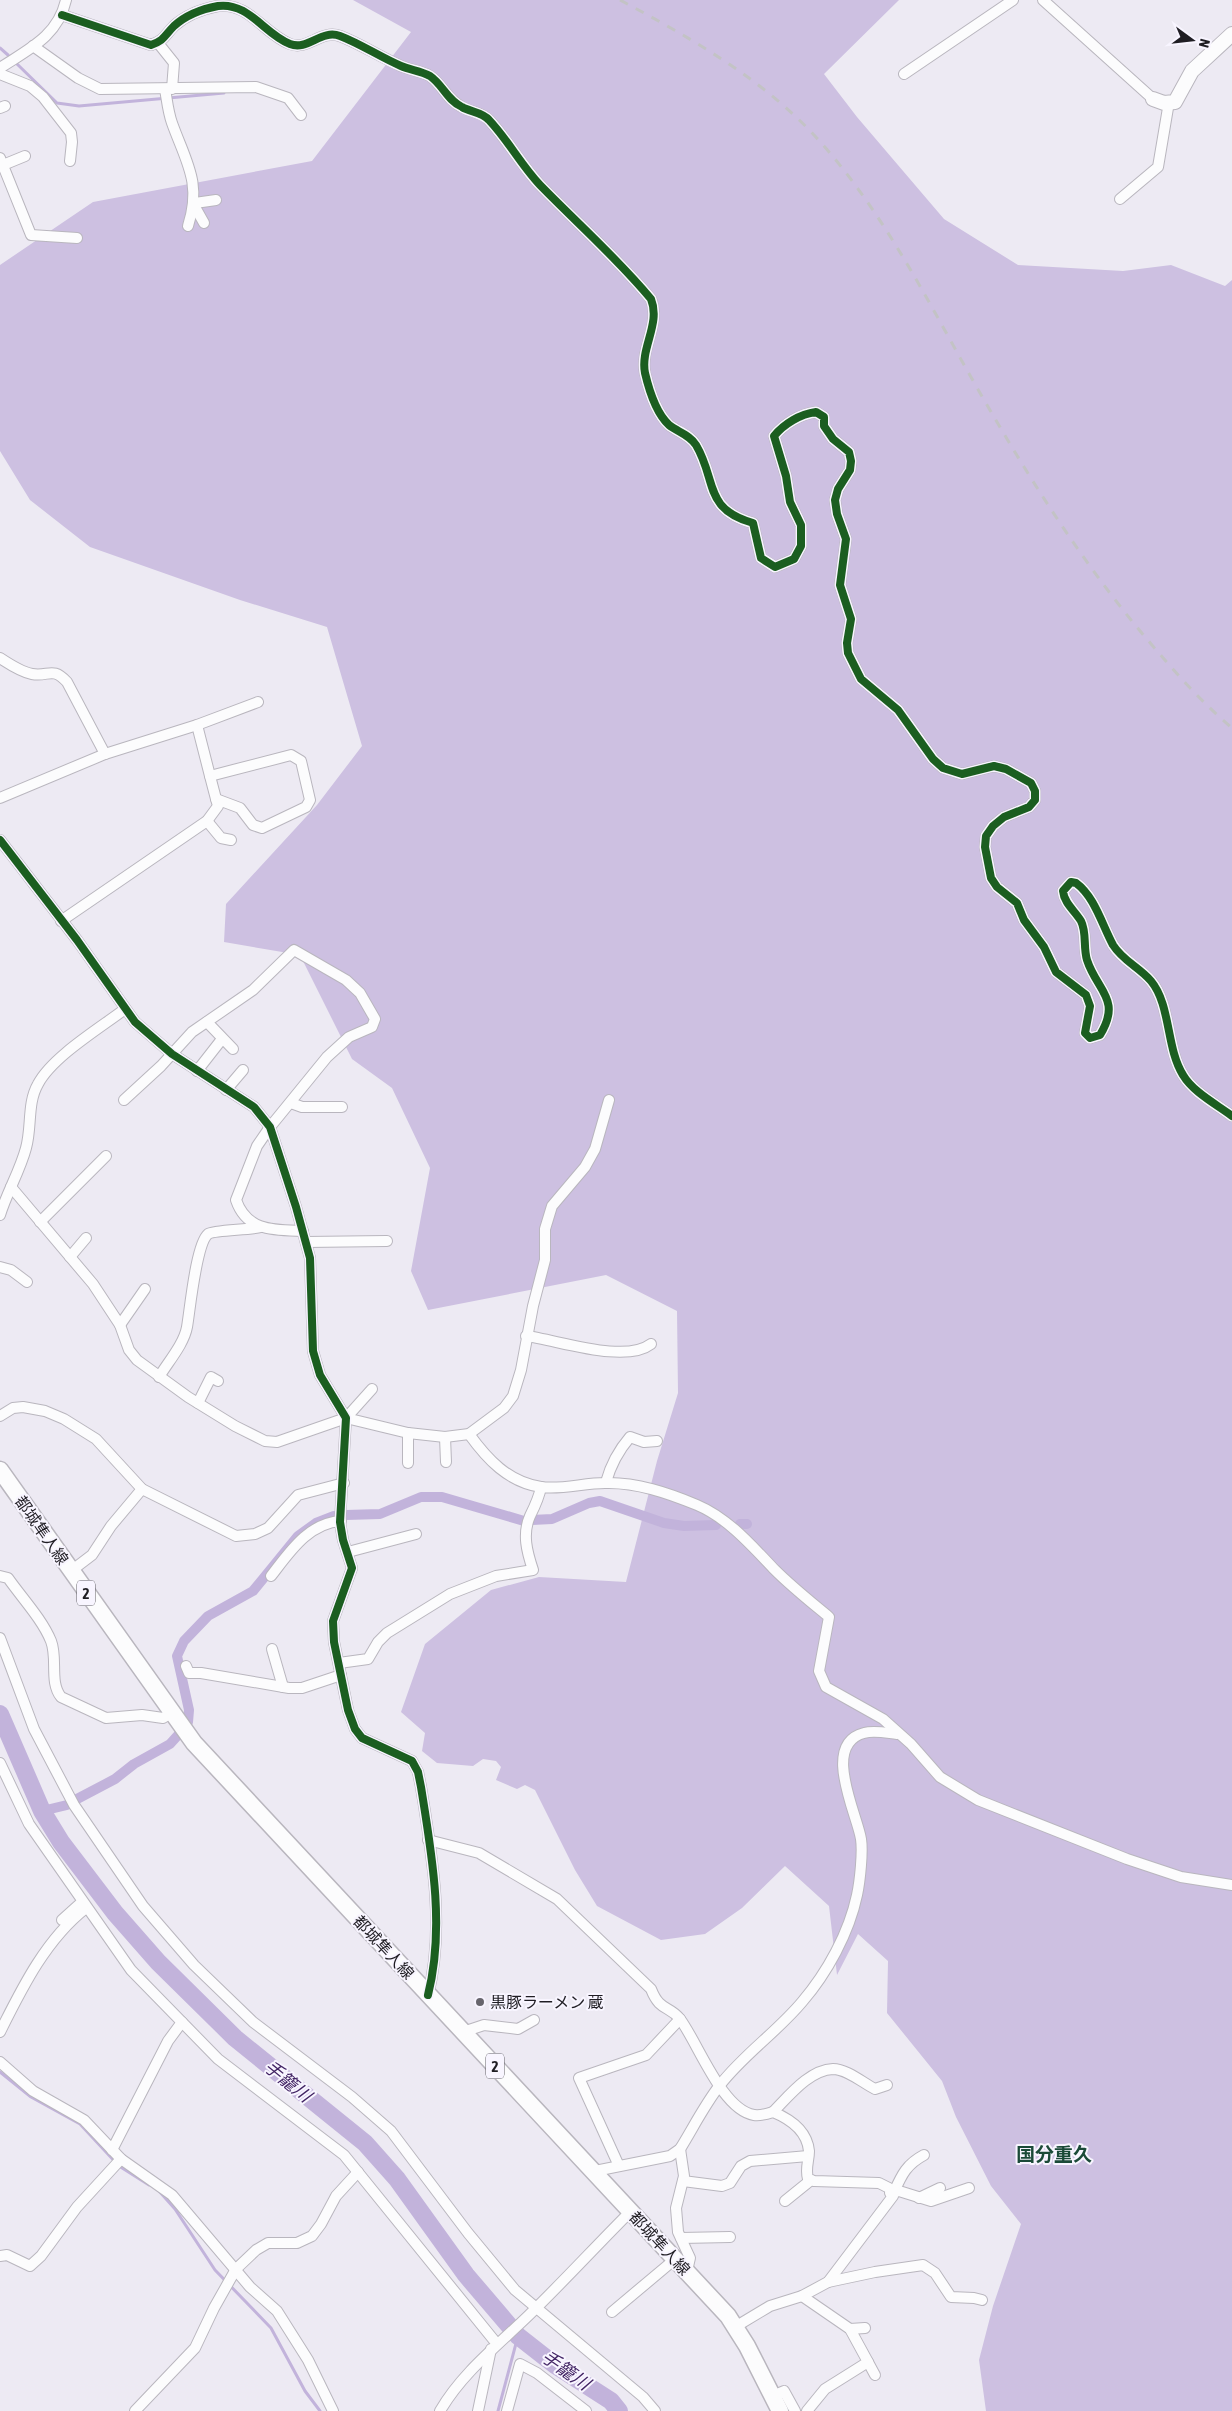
<svg xmlns="http://www.w3.org/2000/svg" width="1232" height="2411" viewBox="0 0 1232 2411" font-family="'Asap Condensed','Noto Sans JP',sans-serif">
<style>
.forest{fill:#cdc0e1}
.lines{fill:none;stroke-linecap:round;stroke-linejoin:round}
.stream{stroke:#c2b3db;stroke-width:3}
.canal{stroke:#c2b3db;stroke-width:10}
.river{stroke:#c2b3db;stroke-width:18}
.street-casing{stroke:#b9b6be;stroke-width:12}
.secondary-casing{stroke:#b9b6be;stroke-width:16}
.primary-casing{stroke:#b9b6be;stroke-width:19}
.street{stroke:#fcfcfd;stroke-width:10}
.secondary{stroke:#fcfcfd;stroke-width:14}
.primary{stroke:#fcfcfd;stroke-width:16}
.rail{stroke:#c3c3c5;stroke-width:3;stroke-dasharray:9 9;stroke-linecap:butt}
.cycleway-casing{stroke:#f8f5ff;stroke-width:11}
.cycleway{stroke:#1b5e20;stroke-width:8}
.poi-dot{fill:#67656c;stroke:#f8f5ff;stroke-width:2}
.labels{text-anchor:middle;dominant-baseline:central;stroke-width:4;stroke-linejoin:round;paint-order:stroke}
.shield{fill:#f8f5ff;stroke:#605e65;stroke-width:1}
.shield-label{font-size:15px;font-weight:bold;fill:#1f1d23}
.street-label{font-size:16px;fill:#1f1d23;stroke:#f8f5ff}
.poi-label{font-size:16px;fill:#1f1d23;stroke:#f8f5ff;text-anchor:start}
.water-label{font-size:18px;font-style:italic;fill:#422464;stroke:#f8f5ff}
.quarter-label{font-size:19px;font-weight:bold;fill:#1b4a38;stroke:#f8f5ff}
</style>
<rect width="100%" height="100%" fill="#edeaf3"/>
<path class="forest" d="M353,0H899L824,74L857,117L944,219L1018,265L1123,271L1171,265L1225,286L1232,280V2411H986L979,2360L993,2306L1021,2224L991,2186L956,2117L942,2081L887,2013L888,1961L858,1934L837,1975L829,1906L785,1866L742,1908L705,1934L661,1940L597,1906L575,1870L535,1790L525,1785L517,1789L496,1780L501,1767L496,1761L483,1759L473,1766L437,1763L422,1751L425,1733L401,1712L425,1644L491,1590L539,1577L626,1582L657,1461L678,1393L677,1311L606,1275L428,1310L411,1271L430,1168L392,1088L352,1059L300,955L224,942L226,904L317,805L362,746L327,627L240,600L90,547L30,500L0,451V265L93,202L312,161L411,32Z"/>
<g class="lines">
<g class="stream">
<path d="M0,48L8,55"/>
<path d="M16,63L57,103L79,106L224,93"/>
<path d="M0,2072L31,2097L80,2124L119,2166L149,2185"/>
<path d="M159,2191L175,2209L215,2270L271,2328L305,2391L320,2411"/>
<path d="M498,2411L518,2336"/>
</g>
<g class="canal">
<path d="M346,1515L380,1514L421,1497H442L524,1521"/>
<path d="M532,1520L552,1519L589,1503L600,1501L664,1523L684,1526L716,1525"/>
<path d="M740,1524H747"/>
<path d="M77,1799L115,1779L134,1764L170,1744L179,1734L188,1722L189,1710L177,1656L184,1641L208,1616L253,1591L298,1536L316,1523L334,1516"/>
<path d="M42,1811L67,1805"/>
</g>
<path class="river" d="M0,1714L42,1811L61,1842L115,1913L158,1962L235,2038L365,2143L397,2179L466,2275L518,2336L555,2365L611,2401L619,2411"/>
<defs>
<g id="street">
<path d="M1043,0L1153,99"/>
<path d="M62,15L151,45C165,40 164,36 174,26C186,15 202,9 218,6C249,2 264,34 290,44C308,51 321,29 340,36C361,44 380,57 401,66C410,70 421,71 430,76C443,85 447,100 462,107C470,112 482,112 489,120C508,140 521,165 540,185C577,223 617,258 651,299C661,324 640,348 645,373C649,390 656,413 669,425C678,432 690,435 696,445C717,480 703,509 753,523L761,558L775,567L794,559L801,546V525L790,502L786,476L774,436C784,424 800,414 816,412L824,417V426L833,439L849,452L851,461L850,470L838,489L835,500L837,514L846,539L840,585L851,619L847,643L848,653L861,679L898,710L933,759L943,768L962,774L994,766L1006,769L1031,783L1035,791V800L1029,807L1004,817L993,826L986,836L985,847L991,878L997,887L1017,903L1024,920L1044,947L1056,972L1086,995L1090,1006L1085,1033L1090,1038L1100,1035C1122,999 1097,991 1087,960C1083,947 1087,933 1081,921C1075,911 1064,903 1063,891L1071,882L1076,883C1095,897 1102,925 1113,945C1123,961 1139,967 1151,981C1171,1005 1166,1048 1183,1075C1193,1092 1216,1104 1232,1116"/>
<path d="M158,43L174,63L172,89"/>
<path d="M33,46L78,78L100,89L256,87L288,98L301,115"/>
<path d="M0,68C29,49 58,36 66,0"/>
<path d="M0,74L30,86L43,97L71,133L72,142L70,161"/>
<path d="M904,74L1013,0"/>
<path d="M165,89C167,100 168,112 172,123C186,162 202,183 188,226"/>
<path d="M0,108L5,106"/>
<path d="M0,158L31,235L77,238"/>
<path d="M3,165L25,156"/>
<path d="M1120,199L1158,167L1169,102"/>
<path d="M195,203L216,200"/>
<path d="M195,207L204,223"/>
<path d="M0,658C9,664 21,672 32,674C49,677 52,666 67,682L105,754"/>
<path d="M210,776L216,799"/>
<path d="M0,798L105,754L197,725L258,702"/>
<path d="M207,821L221,838L231,840"/>
<path d="M0,840L77,940L135,1022L172,1054L254,1107L270,1127L296,1207L310,1258L313,1351L320,1375L346,1418L340,1522L343,1540L352,1568L333,1621L334,1642L348,1710L355,1729L362,1738L412,1761L418,1772L421,1787C432,1855 445,1928 428,1995"/>
<path d="M61,921L207,821L218,806L216,799L240,808L253,825L262,828L306,807L310,800L301,761L291,755L210,776L197,725"/>
<path d="M207,1022L233,1049"/>
<path d="M197,1071L222,1039"/>
<path d="M226,1090L243,1070"/>
<path d="M124,1100L161,1066L192,1032L253,990L294,950L346,980L360,993L375,1019L372,1027L349,1037L327,1057L270,1127L257,1146L236,1200C247,1232 275,1230 303,1231"/>
<path d="M291,1103L302,1107H342"/>
<path d="M11,1187L93,1284L120,1325L129,1350L137,1360L188,1397L235,1426L265,1441L277,1442L346,1418L372,1389"/>
<path d="M0,1215C7,1192 20,1171 26,1148C32,1127 27,1103 38,1084C52,1057 100,1028 125,1009"/>
<path d="M40,1222L106,1156"/>
<path d="M306,1242L387,1241"/>
<path d="M70,1257L86,1238"/>
<path d="M0,1267L11,1270L27,1282"/>
<path d="M120,1325L145,1289"/>
<path d="M526,1336C558,1340 625,1364 651,1344"/>
<path d="M159,1377C168,1362 184,1344 187,1327C190,1310 196,1244 208,1234C214,1230 249,1230 261,1227"/>
<path d="M198,1403L211,1377L218,1381"/>
<path d="M0,1416L13,1408L23,1407L45,1411L64,1419L96,1439L142,1489L236,1536L255,1534L268,1528L298,1495L344,1483"/>
<path d="M346,1418L408,1433L445,1437L469,1434L504,1408L513,1396L521,1370L533,1306L545,1260V1229L552,1206L585,1167L595,1149L609,1100"/>
<path d="M408,1433V1463"/>
<path d="M469,1434C487,1459 508,1482 541,1487C561,1490 584,1483 605,1483C636,1482 668,1493 697,1505C728,1518 752,1546 775,1570C792,1587 811,1602 829,1617L819,1671L826,1687L883,1719L911,1744L940,1777L978,1800L1127,1859L1181,1877L1232,1885"/>
<path d="M445,1437L446,1462"/>
<path d="M606,1482C611,1464 618,1451 630,1437L644,1442L657,1441"/>
<path d="M348,1552L416,1534"/>
<path d="M71,1571L92,1555L111,1526L142,1489"/>
<path d="M0,1576L8,1578C22,1598 42,1619 51,1641C58,1659 49,1682 61,1697L106,1718L142,1715L163,1718L171,1713"/>
<path d="M271,1576C289,1553 308,1523 341,1521"/>
<path d="M0,1638L34,1729L74,1805L143,1906L194,1965L253,2022L352,2097L391,2131L468,2233L515,2290L643,2397L655,2411"/>
<path d="M272,1649L283,1687"/>
<path d="M339,1663L368,1659L378,1642L387,1633L450,1594L496,1576L533,1570C527,1552 522,1534 530,1516C535,1506 539,1498 541,1487"/>
<path d="M186,1666L189,1673H201L289,1688H302L341,1675"/>
<path d="M0,1763L29,1824L131,1970L218,2059L344,2155L497,2344"/>
<path d="M428,1840L479,1853L557,1899L651,1989C660,2012 669,2005 680,2019C698,2043 722,2110 754,2115C761,2116 767,2114 773,2112C790,2119 807,2130 809,2151C809,2161 805,2168 808,2179L814,2181L879,2183L889,2188L893,2196L828,2282L802,2296L770,2306L735,2327"/>
<path d="M62,1920L82,1902"/>
<path d="M0,2032C22,1988 46,1939 86,1908"/>
<path d="M463,2032L484,2025L518,2029L534,2020"/>
<path d="M0,2062L33,2091L84,2120L121,2159L172,2195L250,2287L277,2311L308,2360L333,2411"/>
<path d="M773,2112C789,2096 809,2070 833,2069C847,2069 863,2083 875,2089L887,2085"/>
<path d="M680,2149L684,2176L676,2208L678,2232L690,2258L687,2271"/>
<path d="M112,2150L168,2041L182,2022"/>
<path d="M619,2166L579,2078L646,2055L680,2019"/>
<path d="M595,2171L670,2156L680,2149C693,2128 705,2104 720,2085C744,2054 777,2032 802,2002C827,1973 849,1933 857,1895C860,1881 863,1852 861,1839C857,1814 821,1744 864,1733C874,1730 887,1733 897,1734"/>
<path d="M683,2181L722,2186L730,2183L741,2166L750,2161L808,2156"/>
<path d="M894,2192C902,2174 907,2164 924,2155"/>
<path d="M890,2193L899,2191L931,2201L969,2188"/>
<path d="M919,2198L940,2188"/>
<path d="M785,2201L811,2180"/>
<path d="M681,2238L730,2237"/>
<path d="M0,2256L7,2255L30,2266L41,2256L77,2207L121,2159"/>
<path d="M828,2282L875,2272L923,2265L935,2273L951,2297L974,2298L982,2300"/>
<path d="M802,2296L850,2329L868,2362L825,2389L807,2411"/>
<path d="M612,2312L674,2260"/>
<path d="M850,2329L865,2328"/>
<path d="M868,2362L875,2375"/>
<path d="M772,2396L784,2391L795,2411"/>
<path d="M135,2411L195,2348L214,2308L236,2269L256,2250L268,2243H297L312,2236L321,2224L336,2196L358,2172"/>
<path d="M440,2411C462,2373 497,2346 528,2316C563,2282 596,2246 630,2212"/>
<path d="M478,2411L491,2349"/>
<path d="M507,2411L520,2364L537,2373L586,2411"/>
</g>
<path id="secondary" d="M1153,99L1164,103L1175,102L1192,71L1232,34"/>
<path id="primary" d="M0,1470L194,1743L728,2316L747,2346L780,2411"/>
</defs>
<use href="#street" class="street-casing"/>
<use href="#secondary" class="secondary-casing"/>
<use href="#primary" class="primary-casing"/>
<use href="#street" class="street"/>
<use href="#secondary" class="secondary"/>
<use href="#primary" class="primary"/>
<path class="rail" d="M620,0C689,37 761,78 814,135C876,202 919,284 963,363C1020,464 1081,564 1158,652C1181,679 1205,705 1232,728"/>
<defs>
<g id="cycleway">
<path d="M62,15L151,45C165,40 164,36 174,26C186,15 202,9 218,6C249,2 264,34 290,44C308,51 321,29 340,36C361,44 380,57 401,66C410,70 421,71 430,76C443,85 447,100 462,107C470,112 482,112 489,120C508,140 521,165 540,185C577,223 617,258 651,299C661,324 640,348 645,373C649,390 656,413 669,425C678,432 690,435 696,445C717,480 703,509 753,523L761,558L775,567L794,559L801,546V525L790,502L786,476L774,436C784,424 800,414 816,412L824,417V426L833,439L849,452L851,461L850,470L838,489L835,500L837,514L846,539L840,585L851,619L847,643L848,653L861,679L898,710L933,759L943,768L962,774L994,766L1006,769L1031,783L1035,791V800L1029,807L1004,817L993,826L986,836L985,847L991,878L997,887L1017,903L1024,920L1044,947L1056,972L1086,995L1090,1006L1085,1033L1090,1038L1100,1035C1122,999 1097,991 1087,960C1083,947 1087,933 1081,921C1075,911 1064,903 1063,891L1071,882L1076,883C1095,897 1102,925 1113,945C1123,961 1139,967 1151,981C1171,1005 1166,1048 1183,1075C1193,1092 1216,1104 1232,1116"/>
<path d="M0,840L77,940L135,1022L172,1054L254,1107L270,1127L296,1207L310,1258L313,1351L320,1375L346,1418L340,1522L343,1540L352,1568L333,1621L334,1642L348,1710L355,1729L362,1738L412,1761L418,1772L421,1787C432,1855 445,1928 428,1995"/>
</g>
</defs>
<use href="#cycleway" class="cycleway-casing"/>
<use href="#cycleway" class="cycleway"/>
</g>
<circle class="poi-dot" cx="480" cy="2002" r="5"/>
<g class="labels">
<g class="shield">
<rect x="77" y="1580.5" width="18" height="25" rx="4"/>
<rect x="486" y="2053.5" width="18" height="25" rx="4"/>
</g>
<g class="shield-label">
<text x="86" y="1593">2</text>
<text x="495" y="2066">2</text>
</g>
<g class="street-label">
<text transform="translate(42 1530) rotate(55)">都城隼人線</text>
<text transform="translate(384 1947) rotate(47)">都城隼人線</text>
<text transform="translate(660 2243) rotate(47)">都城隼人線</text>
</g>
<g class="poi-label">
<text x="490" y="2002">黒豚ラーメン 蔵</text>
</g>
<g class="water-label">
<text transform="translate(288 2081) rotate(39)">手籠川</text>
<text transform="translate(566 2370) rotate(35)">手籠川</text>
</g>
<g class="quarter-label">
<text x="1054" y="2154">国分重久</text>
</g>
</g>
<g transform="translate(1192 40) rotate(105)" stroke="#f8f5ff" stroke-width="4" paint-order="stroke">
<path d="M0-4L9 19L0 12L-9 19Z" fill="#1f1d23"/>
<text y="-8" font-size="14" font-weight="bold" text-anchor="middle" fill="#1f1d23">N</text>
</g>
</svg>
